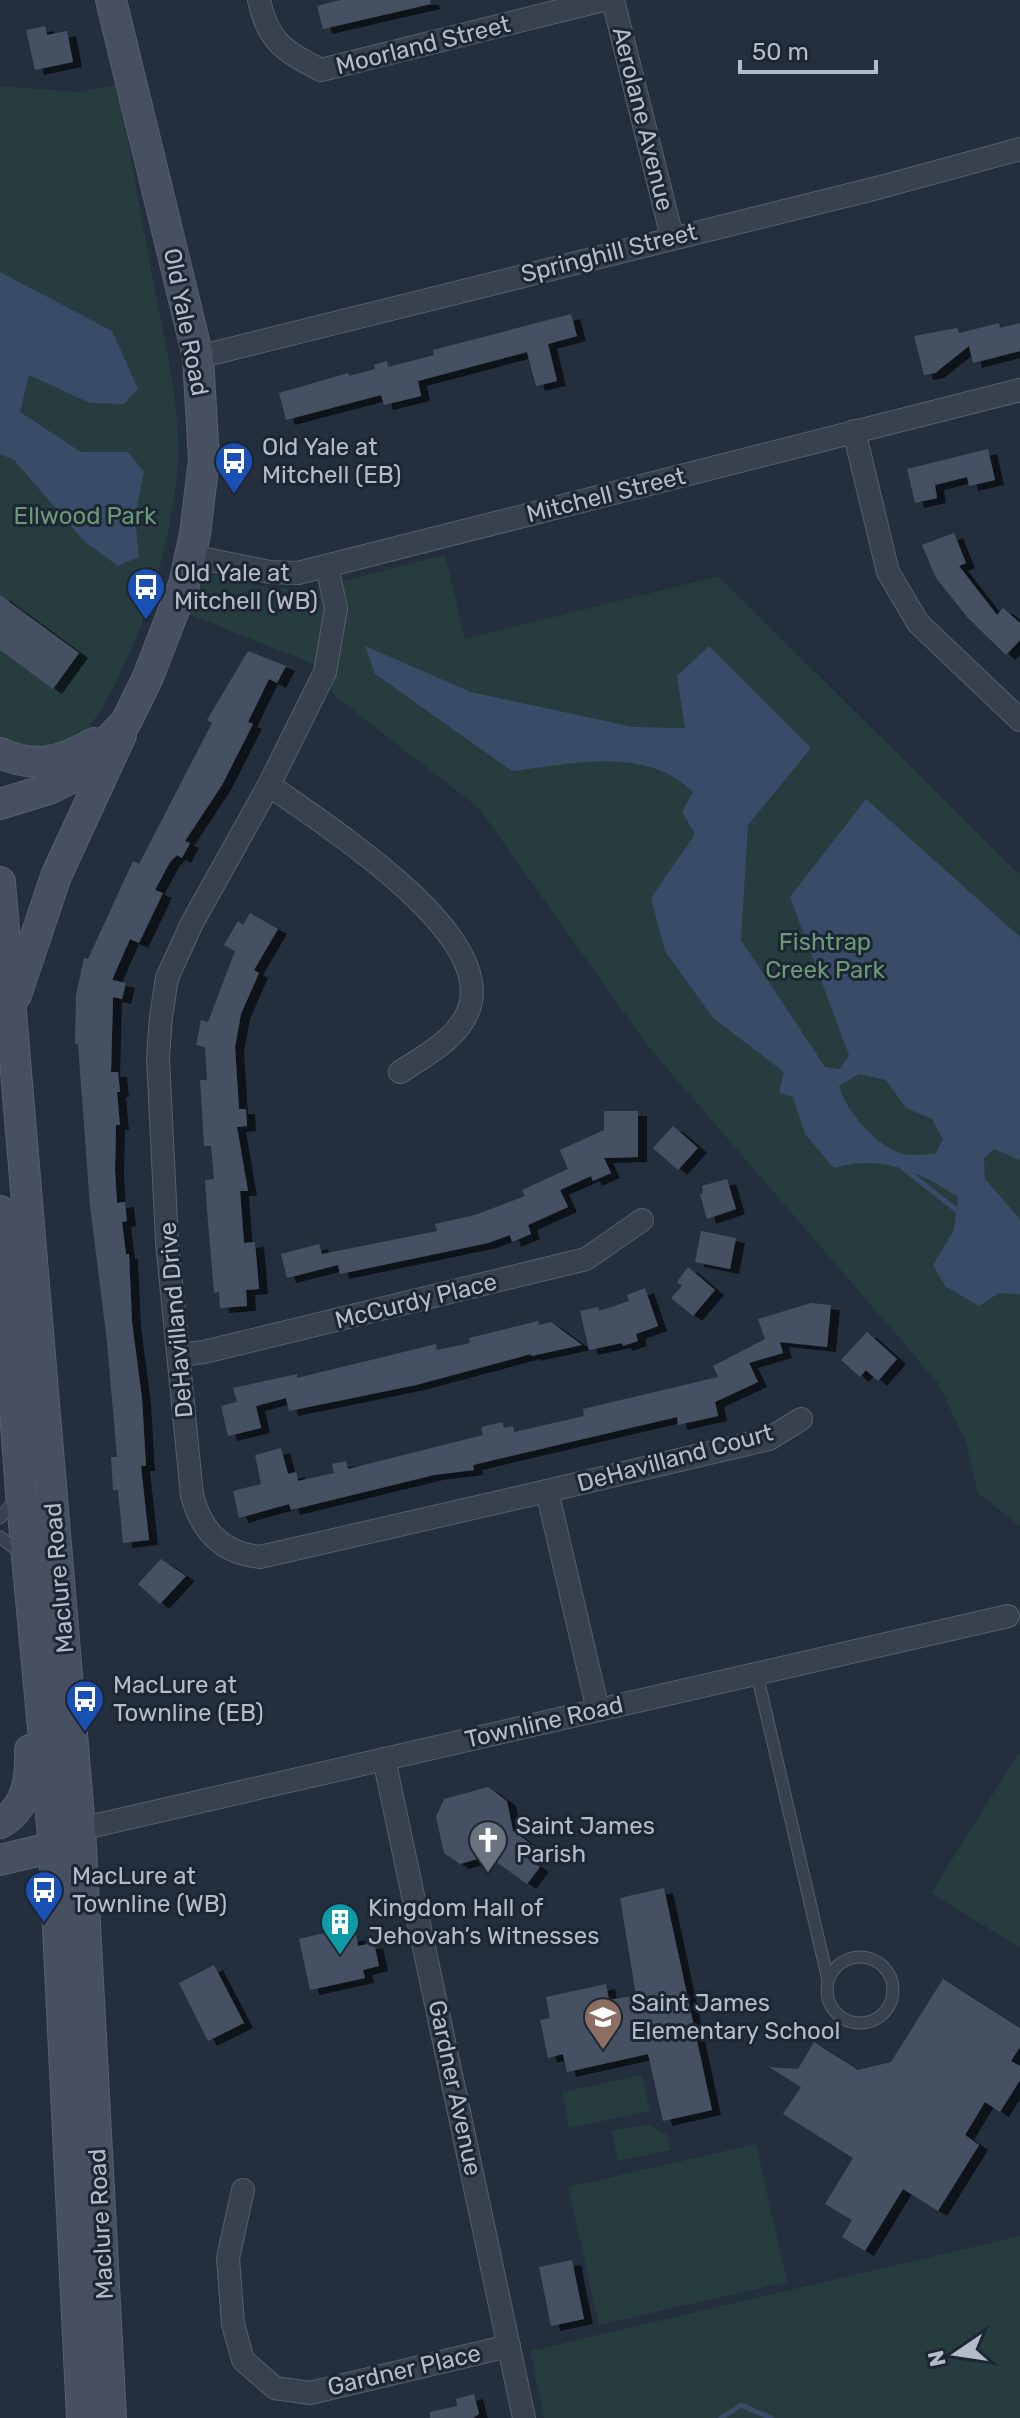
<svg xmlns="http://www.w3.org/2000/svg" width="1020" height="2418" viewBox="0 0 1020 2418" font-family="Rubik,sans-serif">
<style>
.green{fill:#263c3f}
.water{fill:#394c67;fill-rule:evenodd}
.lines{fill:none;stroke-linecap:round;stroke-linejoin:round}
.stream{stroke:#394c67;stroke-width:5}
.building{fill:#455162;filter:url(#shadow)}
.lane-casing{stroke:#565f6c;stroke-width:13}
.street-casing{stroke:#565f6c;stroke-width:24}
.secondary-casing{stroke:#565f6c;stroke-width:32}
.lane{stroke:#38414e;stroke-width:11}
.street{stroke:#38414e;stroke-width:22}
.secondary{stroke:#465061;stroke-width:30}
.labels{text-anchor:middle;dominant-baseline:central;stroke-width:6;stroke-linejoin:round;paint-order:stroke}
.street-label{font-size:24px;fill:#b4bcc9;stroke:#1d2633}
.poi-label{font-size:24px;fill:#b4bcc9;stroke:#1d2633;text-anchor:start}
.park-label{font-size:24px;fill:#6b9a76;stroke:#1d2633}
</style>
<defs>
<filter id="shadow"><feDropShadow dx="9" dy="5" stdDeviation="0" flood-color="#0009"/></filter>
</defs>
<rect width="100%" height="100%" fill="#242f3e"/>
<g class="green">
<path d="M118,84C130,148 140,212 152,275C164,340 183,407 177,473C170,545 150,611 119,676C91,735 68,762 0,740V86L81,92Z"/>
<path d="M445,555L465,639L718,576L1020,875V1526L978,1493L966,1442L938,1383L647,1045L479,808L335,696L316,665L181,611L195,570L270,588L313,589Z"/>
<path d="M1018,1754L1020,1755V1948L931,1893Z"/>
<path d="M642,2075L650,2111L569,2128L562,2092Z"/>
<path d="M647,2124L667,2135L671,2150L618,2161L612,2131Z"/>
<path d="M756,2144L787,2282L599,2325L568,2187Z"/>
<path d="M1020,2236V2418H544L530,2351Z"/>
</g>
<g class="water">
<path d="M0,272L112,331L138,389L124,404L90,403L29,375L20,412L81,452H128L144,472L135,517L139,557L118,566L85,542L14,460L0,454Z"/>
<path d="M365,646L471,692L633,727L685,728L677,676L709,646L811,748L748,825L741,940L825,1067L840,1069L849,1055L790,897L866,799L1020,937V1160L994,1149L984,1158L985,1179L1020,1219V1294L999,1293L979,1306L945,1286L933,1265L954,1230L958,1197C919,1171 880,1154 834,1168L805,1134L793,1097L779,1093L784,1072L713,1018L665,951L651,898L695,834L682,812L693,792C645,745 572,764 512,771L375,674ZM859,1074L886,1080L906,1108L932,1119L943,1139L935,1154C926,1154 912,1156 903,1154C877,1147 846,1111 839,1086Z"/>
</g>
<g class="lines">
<g class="stream">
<path d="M902,1167L960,1213"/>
<path d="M721,2418L741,2405L771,2418"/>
</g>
</g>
<g class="building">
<path d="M340,0H430L431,4L323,29L317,6Z"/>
<path d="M45,26L47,35L67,31L73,62L35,70L26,30Z"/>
<path d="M571,314L577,336L548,344L557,381L536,386L527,352L418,381L421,396L384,405L381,395L286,420L279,393L348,373L349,376L375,369L374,365L387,361L388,367L434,355L433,350Z"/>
<path d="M999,323L1000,328L1020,323V351L973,363L969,346L935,373L924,375L914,336L957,328L959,333Z"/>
<path d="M988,449L995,480L969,486L967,477L935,485L937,498L915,503L907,469Z"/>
<path d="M954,533L966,563L959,566L997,615L1003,608L1020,623V640L1006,655L968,618L936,578L922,545Z"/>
<path d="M0,595L79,653L53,689L0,650Z"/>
<path d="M248,651L286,666L277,683L269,679L248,722L253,724L222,785L185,841L190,843L182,858L177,855L170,862L155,890L163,893L139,943L130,939L112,980L126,983L122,999L113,997L111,1072H118L120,1092H117L120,1125H116L115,1170L117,1203L125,1202L127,1221L122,1222L126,1254H129L132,1322L142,1399L146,1466H141L149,1540L123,1543L118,1490H113L111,1457H117L107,1342L90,1206L78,1044H75L76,995L84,958L88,959L133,861L139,864L212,723L207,720Z"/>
<path d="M250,913L278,929L254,970L259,973L241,1014L235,1047L239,1109H246L247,1126L237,1127L248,1191H240L244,1243L255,1242L259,1289L246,1290L247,1306L220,1308L219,1292L214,1293L207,1210L205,1180L214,1179L211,1146H204L202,1112L200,1080H207L205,1047L196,1045L201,1020L208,1022L235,951L224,945L238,921L243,925Z"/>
<path d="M604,1111H638V1157L604,1158L611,1173L593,1181L591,1176L560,1190L568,1207L528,1225L531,1234L512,1242L510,1235L488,1243L340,1274L338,1265L287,1278L281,1254L319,1244L322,1254L437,1231L435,1224L475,1215L525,1196L522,1190L568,1169L560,1150L604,1130Z"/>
<path d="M673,1126L698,1148L678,1170L653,1148Z"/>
<path d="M727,1179L736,1209L707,1219L700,1194L703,1193L702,1186Z"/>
<path d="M701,1231L736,1238L730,1269L695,1262Z"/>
<path d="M688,1267L715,1290L693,1316L671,1298L682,1286L677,1282Z"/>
<path d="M645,1288L658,1326L636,1334L638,1341L623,1346L622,1343L589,1350L580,1311L598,1307L599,1311L629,1301L627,1295Z"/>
<path d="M811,1303L831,1305L827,1347L780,1342L783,1353L749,1363L758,1382L715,1402L718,1416L678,1425L677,1417L473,1465L474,1470L434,1475L291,1510L289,1504L239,1518L233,1491L261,1484L255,1455L281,1448L288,1474L296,1472L298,1481L334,1473L332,1464L346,1461L348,1469L483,1435L481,1427L502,1422L504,1428L513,1426L514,1432L584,1416L583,1409L718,1377L713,1366L765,1339L758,1319Z"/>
<path d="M538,1321L539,1325L551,1322L582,1345L531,1356V1354L416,1385L289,1411L286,1398L256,1406L261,1428L228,1436L221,1406L237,1402L233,1388L297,1374V1378L436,1344L437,1350L470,1343L469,1338Z"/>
<path d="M867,1332L897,1359L878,1381L866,1370L860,1377L841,1360Z"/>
<path d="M161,1559L186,1576L160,1604L138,1584Z"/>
<path d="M488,1787L507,1801L513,1831L535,1847L527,1858L540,1867L527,1884L488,1856L460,1864L444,1853L436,1817L444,1799Z"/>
<path d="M664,1888L712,2110L663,2121L648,2054L567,2072L563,2054L548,2058L540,2020L550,2018L546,1997L606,1984L609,2000L636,1995L620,1898Z"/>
<path d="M341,1929L343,1938L356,1935L358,1946L374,1943L379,1966L363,1970L365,1978L310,1990L299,1939Z"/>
<path d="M214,1965L244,2023L208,2041L179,1983Z"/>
<path d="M943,1979L1020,2028V2047L1011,2061L1020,2066V2080L1000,2112L985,2102L965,2135L979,2145L938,2211L903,2189L865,2251L842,2237L852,2220L825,2204L853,2158L783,2114L801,2087L769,2067L798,2069L814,2042L858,2070L891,2062Z"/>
<path d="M572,2260L584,2319L551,2326L539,2267Z"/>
<path d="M474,2394L479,2414L473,2418H430V2412L457,2406L456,2399Z"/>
</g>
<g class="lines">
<defs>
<g id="lane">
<path d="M0,1518L16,1499"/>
<path d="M0,1537L22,1554"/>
<path d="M757,1674L828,1980"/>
<circle cx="860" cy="1990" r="33"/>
</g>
<g id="street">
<path d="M259,0C268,42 284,51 321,70L603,0"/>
<path d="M613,0L672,237"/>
<path d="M198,357L881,187L1020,149"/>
<path d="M854,431L888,572L918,623L1020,720"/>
<path d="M191,556L270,572L298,573L1020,390"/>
<path d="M327,567L336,608L325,672L269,785L192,923L167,978L161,1017L158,1057L167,1242L192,1495C201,1531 222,1553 260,1557L547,1491L598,1710"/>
<path d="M269,785C323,824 485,925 471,1001C465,1035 426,1055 400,1072"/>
<path d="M179,1355L204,1352L586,1259L642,1220"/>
<path d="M547,1491L769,1439L801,1419"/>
<path d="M384,1759L524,2418"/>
<path d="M80,1829L1008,1616"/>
<path d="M243,2190L228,2258L233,2324L243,2360L275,2388L310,2393L509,2346"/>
</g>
<g id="secondary">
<path d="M0,753C36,769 61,762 94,743"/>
<path d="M0,804L49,789L73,777L126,722L148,677L184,584L195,534L204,460L198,357L111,0"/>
<path d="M0,882L80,1829L111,2418"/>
<path d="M16,995L56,876L121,735"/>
<path d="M0,1211L21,1492L54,1847L82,2418"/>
<path d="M0,1823C27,1809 31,1778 30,1750"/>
<path d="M0,1860L54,1847L69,1837"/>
</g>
</defs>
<use href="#lane" class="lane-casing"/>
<use href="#street" class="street-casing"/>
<use href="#secondary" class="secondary-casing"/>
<use href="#lane" class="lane"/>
<use href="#street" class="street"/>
<use href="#secondary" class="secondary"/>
</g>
<defs>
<symbol id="bus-pin" viewBox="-11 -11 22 30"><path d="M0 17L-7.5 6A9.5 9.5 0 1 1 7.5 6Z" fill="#1a4fb4" stroke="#1d2633"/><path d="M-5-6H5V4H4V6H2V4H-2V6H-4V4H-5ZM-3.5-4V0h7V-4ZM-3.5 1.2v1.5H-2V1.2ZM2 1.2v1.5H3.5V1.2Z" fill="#fff"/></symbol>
<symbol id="church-pin" viewBox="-11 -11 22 30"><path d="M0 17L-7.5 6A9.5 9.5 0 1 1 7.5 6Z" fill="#6b7280" stroke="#1d2633"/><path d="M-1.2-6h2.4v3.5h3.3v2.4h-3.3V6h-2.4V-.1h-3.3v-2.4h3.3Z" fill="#fff"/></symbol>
<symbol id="building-pin" viewBox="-11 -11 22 30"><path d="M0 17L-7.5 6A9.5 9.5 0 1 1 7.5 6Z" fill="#0f9aa8" stroke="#1d2633"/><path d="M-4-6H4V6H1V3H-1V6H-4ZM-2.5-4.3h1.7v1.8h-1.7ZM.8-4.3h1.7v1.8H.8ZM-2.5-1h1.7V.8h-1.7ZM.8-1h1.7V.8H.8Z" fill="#fff"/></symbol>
<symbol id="school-pin" viewBox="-11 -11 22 30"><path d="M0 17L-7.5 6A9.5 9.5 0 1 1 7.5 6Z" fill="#8d6e63" stroke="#1d2633"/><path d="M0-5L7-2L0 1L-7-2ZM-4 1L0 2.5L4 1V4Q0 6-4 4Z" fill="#fff"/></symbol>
</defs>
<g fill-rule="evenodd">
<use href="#bus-pin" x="212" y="439" width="44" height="60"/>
<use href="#bus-pin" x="124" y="565" width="44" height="60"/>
<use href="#bus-pin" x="63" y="1677" width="44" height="60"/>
<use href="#church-pin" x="466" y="1818" width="44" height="60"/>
<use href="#bus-pin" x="22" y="1868" width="44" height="60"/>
<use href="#building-pin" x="318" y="1900" width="44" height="60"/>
<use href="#school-pin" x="581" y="1995" width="44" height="60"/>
</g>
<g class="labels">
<g class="street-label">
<text transform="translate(423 45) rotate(-14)">Moorland Street</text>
<text transform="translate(643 119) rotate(76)">Aerolane Avenue</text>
<text transform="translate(609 253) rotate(-14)">Springhill Street</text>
<text transform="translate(186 322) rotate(79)">Old Yale Road</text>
<text transform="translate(606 495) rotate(-14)">Mitchell Street</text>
<text transform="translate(416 1301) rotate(-14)">McCurdy Place</text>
<text transform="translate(176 1320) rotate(-95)">DeHavilland Drive</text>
<text transform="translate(675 1458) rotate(-15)">DeHavilland Court</text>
<text transform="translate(59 1578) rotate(-95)">Maclure Road</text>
<text transform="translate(544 1722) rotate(-13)">Townline Road</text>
<text transform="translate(455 2088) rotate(78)">Gardner Avenue</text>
<text transform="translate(101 2224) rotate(-93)">Maclure Road</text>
<text transform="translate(404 2370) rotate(-13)">Gardner Place</text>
</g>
<g class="poi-label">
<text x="262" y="447">Old Yale at<tspan x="262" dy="28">Mitchell (EB)</tspan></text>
<text x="174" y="573">Old Yale at<tspan x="174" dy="28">Mitchell (WB)</tspan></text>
<text x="113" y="1685">MacLure at<tspan x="113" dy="28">Townline (EB)</tspan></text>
<text x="516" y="1826">Saint James<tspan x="516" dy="28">Parish</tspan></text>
<text x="72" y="1876">MacLure at<tspan x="72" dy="28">Townline (WB)</tspan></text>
<text x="368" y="1908">Kingdom Hall of<tspan x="368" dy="28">Jehovah’s Witnesses</tspan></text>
<text x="631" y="2003">Saint James<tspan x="631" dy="28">Elementary School</tspan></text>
</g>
<g class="park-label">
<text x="85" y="516">Ellwood Park</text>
<text x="825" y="942">Fishtrap<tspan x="825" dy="28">Creek Park</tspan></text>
</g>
</g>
<g transform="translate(956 2354) rotate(257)" stroke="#1d2633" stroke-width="6" paint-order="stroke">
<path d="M0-6L14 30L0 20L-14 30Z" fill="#b4bcc9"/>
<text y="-12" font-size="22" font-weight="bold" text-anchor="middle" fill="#b4bcc9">N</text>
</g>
<path d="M740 60v12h136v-12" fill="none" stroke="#b4bcc9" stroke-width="4"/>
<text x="752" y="60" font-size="24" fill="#b4bcc9" stroke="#1d2633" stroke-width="6" paint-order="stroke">50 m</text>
</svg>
